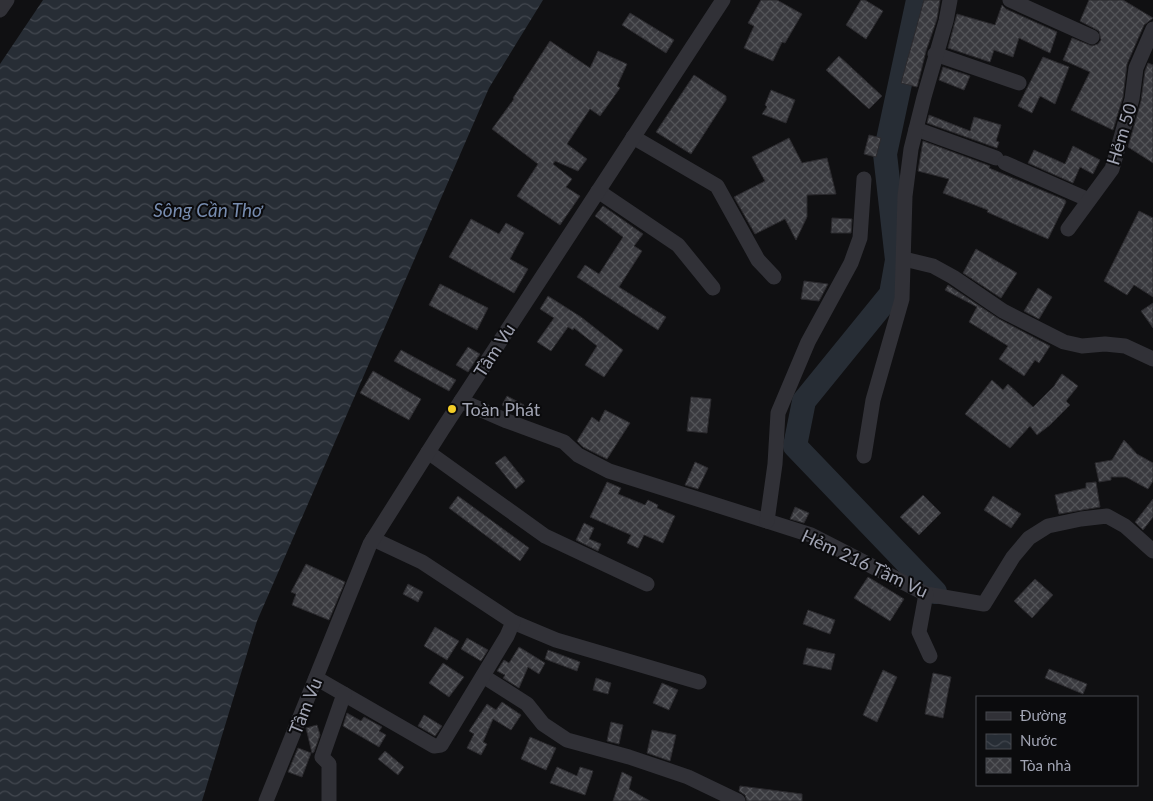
<svg xmlns="http://www.w3.org/2000/svg" width="1153" height="801" viewBox="0 0 1153 801" font-family="Lato,sans-serif">
<style>
.water{fill:url(#water-waves)}
.lines{fill:none;stroke-linecap:round;stroke-linejoin:round}
.river{stroke:#272d35;stroke-width:24}
.building{fill:url(#building-cross-hatch);stroke:#2b2a2e}
.minor{stroke:#313137;stroke-width:15}
.poi-dot{fill:#f3cd27;stroke:#0b0b0d;stroke-width:2}
.labels{text-anchor:middle;dominant-baseline:central;stroke-width:4;stroke-linejoin:round;paint-order:stroke}
.street-label{font-size:18px;fill:#a1a4b3;stroke:#0b0b0d}
.poi-label{font-size:18px;fill:#a1a4b3;stroke:#0b0b0d;text-anchor:start}
.water-label{font-size:19px;font-style:italic;fill:#778caf;stroke:#0b0b0d}
</style>
<defs>
<pattern id="water-waves" width="16" height="10" patternUnits="userSpaceOnUse" patternTransform="scale(1.25)"><rect width="16" height="10" fill="#272d35"/><path d="M0 5q4-4 8 0t8 0" fill="none" stroke="#434850"/></pattern>
<pattern id="building-cross-hatch" width="8" height="8" patternUnits="userSpaceOnUse" patternTransform="scale(1.25)"><rect width="8" height="8" fill="#3a3a3f"/><path d="M0 0l8 8M0 8l8-8" fill="none" stroke="#535458"/></pattern>
</defs>
<rect width="100%" height="100%" fill="#101012"/>
<path class="water" d="M43,0H543L489,88L257,621L202,801H0V64Z"/>
<g class="lines">
<path class="river" d="M918,0L885,154L897,260L891,294L804,401L795,446L935,592"/>
</g>
<g class="building">
<path d="M761,0H777L802,14L785,43L782,42L773,61L744,48L754,26L748,23Z"/>
<path d="M861,0H865L883,11L866,39L846,25Z"/>
<path d="M924,0H940L937,19L926,51L917,87L901,83Z"/>
<path d="M1089,0H1123L1153,18L1144,25L1127,64L1123,97L1113,130L1071,110L1090,72L1063,60L1072,38L1092,46L1098,44L1101,40L1099,31L1080,21Z"/>
<path d="M1002,5L1006,9L1057,32L1050,53L1019,38L1013,57L994,50L990,62L948,48L957,14L995,25Z"/>
<path d="M630,13L674,40L666,53L622,25Z"/>
<path d="M550,41L590,68L598,51L627,64L617,86L620,88L600,116L590,109L567,144L587,159L578,171L555,161L553,164L572,179L566,187L580,196L560,225L517,196L538,164L492,129L514,99L513,98Z"/>
<path d="M839,56L882,96L869,109L826,70Z"/>
<path d="M1043,57L1069,67L1055,104L1040,96L1032,113L1018,106Z"/>
<path d="M1148,63L1153,65V163L1128,147L1141,101L1145,71Z"/>
<path d="M943,67L970,76L964,90L939,80Z"/>
<path d="M694,75L726,96V100L691,154L656,132Z"/>
<path d="M771,90L795,100L786,123L762,114L767,107L765,105Z"/>
<path d="M929,115L970,131L974,117L1001,125L996,141L999,142L997,148L927,123Z"/>
<path d="M869,135L881,138L876,157L864,154Z"/>
<path d="M789,138L802,163L827,158L836,194L807,195V217L796,240L785,219L755,234L734,197L765,181L752,157Z"/>
<path d="M923,141L990,166L989,168L1065,200L1066,202L1048,239L987,212L988,210L943,193L949,179L918,171Z"/>
<path d="M1073,146L1100,160L1093,174L1080,167L1073,183L1028,163L1034,150L1065,164Z"/>
<path d="M603,206L643,234L634,246L642,251L619,287L666,317L658,330L577,277L585,265L599,274L623,237L595,216Z"/>
<path d="M1139,211L1153,218V297L1134,285L1127,295L1104,281Z"/>
<path d="M832,218L852,219L851,233H831Z"/>
<path d="M471,219L499,234L506,223L524,233L510,259L528,269L514,293L449,257Z"/>
<path d="M976,249L1017,273L1001,298L963,273Z"/>
<path d="M804,281L828,284L819,301L801,299Z"/>
<path d="M440,284L488,308L477,330L429,305Z"/>
<path d="M948,285L999,319L1050,346L1039,363L1035,360L1024,376L999,359L1008,346L969,322L977,307L945,290Z"/>
<path d="M1038,288L1052,297L1039,319L1024,311Z"/>
<path d="M548,296L581,317L623,350L604,377L585,365L597,346L574,328L573,330L568,327L551,351L537,342L554,318L540,309Z"/>
<path d="M1153,303V328L1141,311Z"/>
<path d="M468,347L480,354L468,372L456,365Z"/>
<path d="M401,350L456,380L449,391L394,361Z"/>
<path d="M373,371L421,399L409,420L360,393Z"/>
<path d="M1062,374L1078,386L1066,401L1070,405L1050,425L1037,435L1030,426L1010,448L965,414L992,380L1003,390L1008,384L1033,407L1054,386Z"/>
<path d="M507,396L524,405L519,414L502,405Z"/>
<path d="M691,397L711,399L707,433L687,431Z"/>
<path d="M605,410L630,423L607,459L583,447L577,441L592,417L599,422Z"/>
<path d="M1124,440L1137,454L1153,463V481L1148,489L1126,477H1111V480L1099,482L1095,463L1112,460Z"/>
<path d="M505,456L525,481L516,489L495,463Z"/>
<path d="M695,462L708,468L698,489L685,485Z"/>
<path d="M607,482L621,488L618,494L645,505L648,500L658,505L657,508L675,516L663,543L644,535L638,548L627,543L631,535L590,517Z"/>
<path d="M1096,482L1100,507L1059,514L1055,495L1086,488V483Z"/>
<path d="M923,495L941,513L919,535L900,517Z"/>
<path d="M458,496L529,548L520,561L449,508Z"/>
<path d="M993,496L1021,514L1011,528L984,510Z"/>
<path d="M1153,499V517L1143,530L1135,522Z"/>
<path d="M795,507L809,513L804,523L790,519Z"/>
<path d="M584,523L594,528L589,539L601,544L598,551L576,540Z"/>
<path d="M306,564L345,582L329,620L292,605L296,594L291,592Z"/>
<path d="M868,577L904,599L890,621L854,598Z"/>
<path d="M1035,579L1053,595L1032,618L1014,601Z"/>
<path d="M408,584L423,592L418,602L403,594Z"/>
<path d="M808,610L835,620L830,634L803,624Z"/>
<path d="M435,627L459,641L447,660L424,646Z"/>
<path d="M467,638L488,650L481,661L461,649Z"/>
<path d="M519,647L545,663L539,674L528,667L519,688L503,678L505,675L497,671L504,660L509,663Z"/>
<path d="M807,648L835,654L831,670L803,664Z"/>
<path d="M548,650L580,662L577,671L545,659Z"/>
<path d="M443,663L464,677L449,697L429,683Z"/>
<path d="M1049,669L1087,684L1083,694L1045,678Z"/>
<path d="M883,670L897,677L877,722L863,715Z"/>
<path d="M933,673L951,677L943,718L925,714Z"/>
<path d="M596,678L611,683L608,694L593,690Z"/>
<path d="M662,683L678,690L669,710L653,703Z"/>
<path d="M502,702L521,715L511,730L493,719L483,742L487,744L481,755L467,748L474,734L469,731L487,704L496,710Z"/>
<path d="M347,713L361,721L364,717L382,727L379,731L386,735L379,747L343,726Z"/>
<path d="M424,715L442,726L435,736L418,726Z"/>
<path d="M611,722L623,725L619,744L607,741Z"/>
<path d="M317,725L320,735L314,752L312,753L306,728Z"/>
<path d="M652,730L676,735L670,761L647,753Z"/>
<path d="M530,737L556,748L546,770L521,759Z"/>
<path d="M298,748L311,753L302,777L288,772Z"/>
<path d="M385,751L404,767L398,775L378,759Z"/>
<path d="M557,767L577,776L580,767L593,771L585,795L550,783Z"/>
<path d="M622,772L632,777L629,789L650,801H613Z"/>
<path d="M740,786L802,794V801H747L745,795L739,791Z"/>
</g>
<g class="lines">
<g class="minor">
<path d="M1010,0L1092,37"/>
<path d="M0,10L7,0"/>
<path d="M935,54L1019,83"/>
<path d="M916,129L996,158"/>
<path d="M633,137L717,186L758,260L774,277"/>
<path d="M1005,163L1089,200"/>
<path d="M598,191L678,245L713,288"/>
<path d="M1068,229L1112,169L1132,99L1136,68L1153,29"/>
<path d="M904,259L933,266L953,277L1003,311L1064,342L1082,346L1105,344L1125,346L1153,359"/>
<path d="M461,401L507,421L564,442L578,455L609,471L811,535L926,594L984,604L1013,557L1029,538L1048,526L1081,519L1107,516L1125,526L1153,551"/>
<path d="M428,452L545,536L647,584"/>
<path d="M864,456L873,400L902,299L905,196L911,149L924,97L946,21L950,0"/>
<path d="M767,521L775,464L778,413L808,342L851,263L860,238L864,179"/>
<path d="M926,594L919,632L930,656"/>
<path d="M513,622L556,640L699,682"/>
<path d="M483,676L527,704L543,724L567,740L629,757L688,777L738,801"/>
<path d="M316,678L434,746L441,745L507,636L513,622L422,562L373,539"/>
<path d="M266,801L370,544L442,430L723,0"/>
<path d="M329,801V764L322,757L344,694"/>
</g>
</g>
<circle class="poi-dot" cx="452" cy="409" r="5"/>
<g class="labels">
<g class="street-label">
<text transform="translate(1121 134) rotate(-73)">Hẻm 50</text>
<text transform="translate(494 350) rotate(-57)">Tầm Vu</text>
<text transform="translate(865 563) rotate(25)">Hẻm 216 Tầm Vu</text>
<text transform="translate(305 706) rotate(-68)">Tầm Vu</text>
</g>
<g class="poi-label">
<text x="462" y="409">Toàn Phát</text>
</g>
<g class="water-label">
<text x="208" y="209">Sông Cần Thơ</text>
</g>
</g>
<rect x="976" y="696" width="162" height="90" fill="#0b0b0d" stroke="#47484f"/>
<rect x="986" y="712" width="25" height="8" fill="#313137" stroke="#47484f"/>
<text x="1020" y="721" font-size="15" fill="#a1a4b3">Đường</text>
<rect x="986" y="734" width="25" height="15" fill="url(#water-waves)" stroke="#47484f"/>
<text x="1020" y="746" font-size="15" fill="#a1a4b3">Nước</text>
<rect x="986" y="758" width="25" height="15" fill="url(#building-cross-hatch)" stroke="#47484f"/>
<text x="1020" y="771" font-size="15" fill="#a1a4b3">Tòa nhà</text>
</svg>
